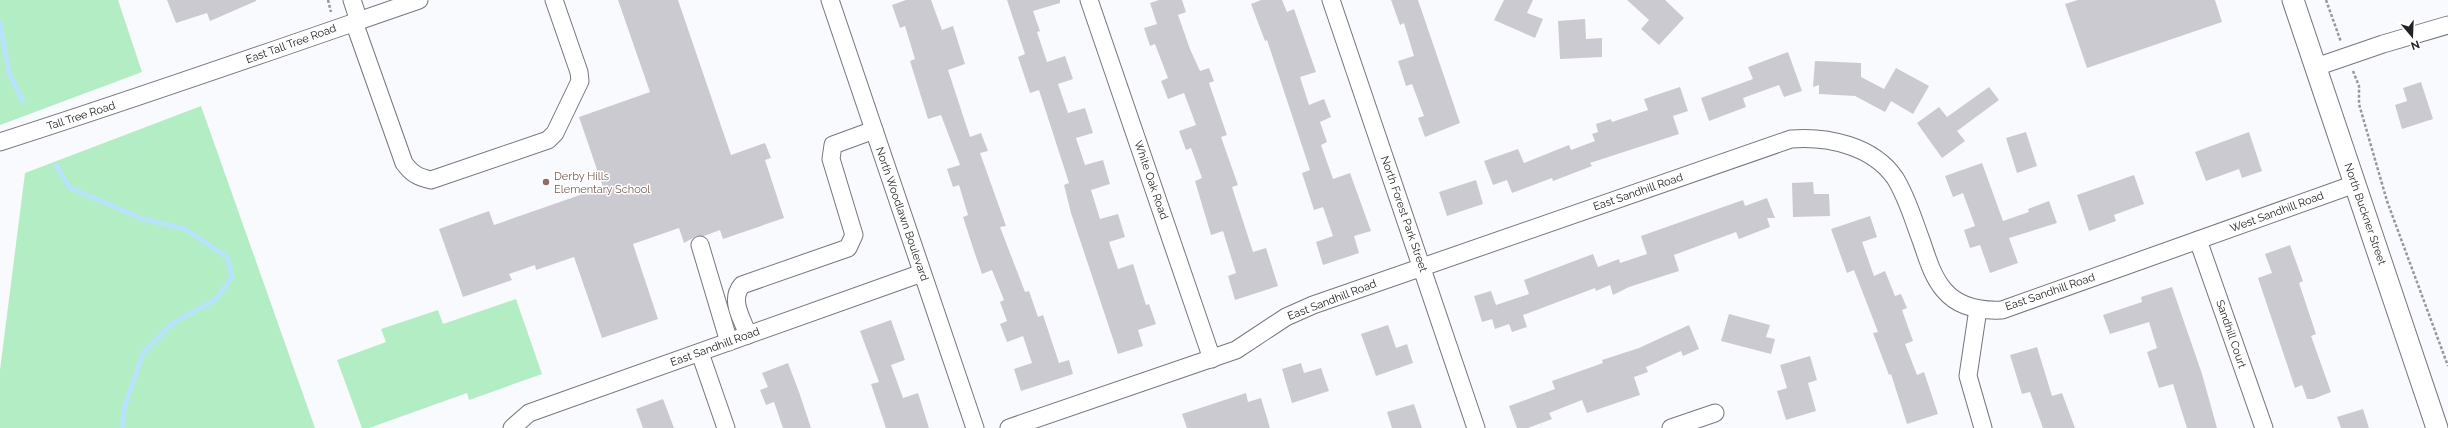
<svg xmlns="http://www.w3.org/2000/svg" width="2448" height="428" viewBox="0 0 2448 428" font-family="Raleway,sans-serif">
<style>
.green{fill:#b3edc3}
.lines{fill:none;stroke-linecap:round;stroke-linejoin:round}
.stream{stroke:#b8e3fa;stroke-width:5}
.building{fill:#cccad1}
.minor-casing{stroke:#76777e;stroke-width:19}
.major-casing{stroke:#76777e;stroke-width:23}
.path{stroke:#98989c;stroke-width:2.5;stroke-dasharray:3 2;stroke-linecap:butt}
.minor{stroke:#fff;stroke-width:17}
.major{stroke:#fff;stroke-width:21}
.education-dot{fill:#8d6e63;stroke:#fff;stroke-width:1.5}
.labels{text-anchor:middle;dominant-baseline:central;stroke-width:3;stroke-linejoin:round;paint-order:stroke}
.street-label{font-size:11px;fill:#232326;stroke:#fff}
.education-label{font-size:11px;fill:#785e54;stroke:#fff;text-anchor:start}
</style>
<rect width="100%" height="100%" fill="#f9fafe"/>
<g class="green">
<path d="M0,0H118L142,72L0,125Z"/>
<path d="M201,106L315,428H0V370L25,173Z"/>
<path d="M516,299L542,374L469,400L467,393L369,428H362L337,360L386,342L381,329L438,310L443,324Z"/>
</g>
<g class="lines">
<g class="stream">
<path d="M0,22L9,74L23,101"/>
<path d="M56,165L70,188L143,219L185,229L227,257L232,277L215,300L173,323L143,353L124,408L122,428"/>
</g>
</g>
<g class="building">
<path d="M167,0H256V1L210,21L207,13L176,23Z"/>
<path d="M618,0H678L731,155L765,143L771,158L765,160L784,218L723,239L720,230L704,236H697L684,243L679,228L633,244L658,319L602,338L574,257L536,270L535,265L509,274L512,280L463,297L439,229L489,211L494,225L603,187L579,117L650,92Z"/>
<path d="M906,0H931L942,30L953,26L965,64L948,70L970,137L981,133L988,151L980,153L1006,226L1000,227L1025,292L1029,291L1038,317L1043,315L1059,363L1069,360L1073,374L1021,391L1014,369L1032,363L1023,336L1007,342L1000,324L1007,321L1000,302L1004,300L992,270L982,274L974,251L963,217L968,215L959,185L953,187L947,169L960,165L941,115L928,119L910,61L915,59L905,26L900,28L892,5Z"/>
<path d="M1007,0H1060V3L1033,11L1040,31L1037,32L1047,62L1065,56L1073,79L1058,84L1068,113L1085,108L1093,133L1076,138L1085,165L1103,160L1110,184L1091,190L1100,219L1118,214L1125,237L1109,242L1118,269L1133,264L1146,305L1149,304L1156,324L1138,330L1143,346L1118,354L1071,213L1064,185L1069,183L1039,90L1030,93L1018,57L1025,54Z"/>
<path d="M1159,0H1182L1186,12L1178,15L1190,49L1200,71L1209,68L1214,81L1209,83L1227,135L1221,137L1238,185L1232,187L1253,252L1266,248L1278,286L1235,300L1228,276L1236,273L1223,231L1211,235L1195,181L1202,178L1191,148L1186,150L1179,131L1196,125L1184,93L1168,99L1161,81L1168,78L1155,44L1150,46L1144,28L1157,24L1150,3Z"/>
<path d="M1261,0H1282L1287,12L1294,9L1316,72L1300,77L1309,105L1324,99L1331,117L1320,122L1327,142L1321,145L1333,179L1350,173L1371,231L1354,236L1359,253L1323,265L1316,242L1333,236L1323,207L1314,210L1302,173L1310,170L1267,40L1265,41L1251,4Z"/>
<path d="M1391,0H1418L1460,123L1425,137L1418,118L1424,116L1412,84L1406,86L1398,61L1414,56L1404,23L1400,25Z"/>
<path d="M1504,0H1533L1527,13L1543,19L1535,38L1494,20Z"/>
<path d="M1627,0H1665L1684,18L1659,45L1641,29L1649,20Z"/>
<path d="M2078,0H2215L2222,22L2087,68L2065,4Z"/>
<path d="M1585,19L1586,39L1602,38V57L1560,59L1558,21Z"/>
<path d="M1788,52L1802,91L1784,97L1779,85L1743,98L1746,107L1709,121L1701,98L1753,79L1748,67Z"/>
<path d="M1815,61L1861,63V77L1884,89L1896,68L1929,86L1913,114L1891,101L1885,112L1855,96L1819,94V85L1813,87Z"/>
<path d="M2421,82L2433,119L2402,129L2395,105L2407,101L2403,88Z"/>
<path d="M1680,87L1688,111L1673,116L1679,134L1590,163L1592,166L1553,181L1552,178L1512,193L1507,180L1493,185L1484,161L1518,149L1524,163L1569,145L1571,150L1595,141L1592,134L1598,132L1596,124L1611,119L1612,122L1648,110L1644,99Z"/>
<path d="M1989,87L1999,100L1957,131L1965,141L1942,158L1917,123L1939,107L1947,117Z"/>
<path d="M2026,132L2037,166L2017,173L2006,138Z"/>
<path d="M2249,132L2262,171L2242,178L2239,169L2206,181L2195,152Z"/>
<path d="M1982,163L2003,221L2029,212L2028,209L2049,201L2057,223L2009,238L2018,263L1990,273L1980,245L1970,248L1964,230L1975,226L1963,193L1953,197L1945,176Z"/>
<path d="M2134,175L2144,204L2114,215L2116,221L2089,231L2077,195Z"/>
<path d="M1476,180L1483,204L1447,216L1439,192Z"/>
<path d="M1813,182L1814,194H1829L1830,216L1793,217L1792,183Z"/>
<path d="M1767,198L1775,218H1767L1770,227L1739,239L1736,232L1674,255L1679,271L1629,287L1613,295L1610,285L1596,291L1595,288L1523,315L1527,327L1512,332L1509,324L1495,329L1492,319L1482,322L1474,296L1491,291L1496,305L1529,294L1524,280L1593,254L1598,267L1619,259L1620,263L1647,254L1641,236L1743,200L1745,206Z"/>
<path d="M1870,216L1877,237L1862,242L1874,276L1885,271L1895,296L1901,294L1907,308L1902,310L1913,341L1905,344L1917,375L1924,372L1938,414L1907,424L1891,374L1889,375L1873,333L1878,332L1854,270L1847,273L1831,229Z"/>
<path d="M2290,245L2303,281L2299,283L2316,334L2311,336L2331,392L2313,399H2307L2302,385L2295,388L2258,278L2272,273L2265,254Z"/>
<path d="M2172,287L2202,374L2217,428H2187L2173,384L2159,388L2147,352L2157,348L2149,322L2110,334L2103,315L2142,302L2141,297Z"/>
<path d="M1729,314L1770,325L1766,337L1775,339L1771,354L1721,341Z"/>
<path d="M891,320L905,360L891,365L903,398L918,393L929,428H886L871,384L879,382L860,331Z"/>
<path d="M1388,325L1396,348L1407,344L1413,363L1376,376L1361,334Z"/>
<path d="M1689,325L1699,349L1683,356L1681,351L1646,367L1648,372L1634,377L1640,395L1587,413L1582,400L1549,413L1552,419L1528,428H1517L1509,406L1555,389L1552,381L1603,363L1602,360L1639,348Z"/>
<path d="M2037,347L2052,396L2062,393L2075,428H2043L2030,392L2022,394L2010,355Z"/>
<path d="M1810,356L1817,380L1808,383L1816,411L1786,420L1777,391L1787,388L1780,365Z"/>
<path d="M788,363L799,392L811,428H783L774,402L766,405L760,390L768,387L762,373Z"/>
<path d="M1301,363L1304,373L1321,368L1329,391L1292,403L1282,369Z"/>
<path d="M1246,393L1248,402L1261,398L1270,428H1187L1182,414Z"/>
<path d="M663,399L674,428H643L636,409Z"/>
<path d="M1414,404L1422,428H1392L1387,412Z"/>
<path d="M2363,409L2369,428H2341L2337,417Z"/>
</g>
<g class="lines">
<defs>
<g id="minor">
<path d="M352,0L359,21"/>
<path d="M830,0L975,428"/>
<path d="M1089,0L1212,359"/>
<path d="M1331,0L1476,428"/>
<path d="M354,22L404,163C412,174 418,177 431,180L548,140L555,133L580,81L579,72L554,0"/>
<path d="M2316,67L2383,44L2448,25"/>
<path d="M0,142C141,97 280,48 419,0"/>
<path d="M2198,240L2264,428"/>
<path d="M700,245L729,342"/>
<path d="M1978,309L1968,376L1983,428"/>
<path d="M748,335C742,318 729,300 742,285L848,248L854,235L831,159L833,145L874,130"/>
<path d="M700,353L726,428"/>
<path d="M512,428L529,413L922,273"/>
<path d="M1009,428L1236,350L1286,317L1313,305L1791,139C1828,136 1873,146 1895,178C1907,197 1913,219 1921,240C1927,257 1932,276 1944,290C1958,307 1981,311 2002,310L2355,184"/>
<path d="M1671,428L1715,413"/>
</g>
<path id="major" d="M2293,0L2437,428"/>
</defs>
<use href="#minor" class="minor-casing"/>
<use href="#major" class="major-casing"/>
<g class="path">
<path d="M328,0L331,12"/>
<path d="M2326,0L2341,42"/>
<path d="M2353,71L2359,86V104L2387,201L2448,366"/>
</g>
<use href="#minor" class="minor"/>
<use href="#major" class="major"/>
</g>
<circle class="education-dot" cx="546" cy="182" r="4"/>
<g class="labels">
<g class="street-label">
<text transform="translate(291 44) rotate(-20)">East Tall Tree Road</text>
<text transform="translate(81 116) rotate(-18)">Tall Tree Road</text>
<text transform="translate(1151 180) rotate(71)">White Oak Road</text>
<text transform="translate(1638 192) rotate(-19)">East Sandhill Road</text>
<text transform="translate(2277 212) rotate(-20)">West Sandhill Road</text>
<text transform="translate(902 214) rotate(71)">North Woodlawn Boulevard</text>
<text transform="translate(1404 214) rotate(71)">North Forest Park Street</text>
<text transform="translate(2365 214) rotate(71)">North Buckner Street</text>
<text transform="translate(2050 292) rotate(-19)">East Sandhill Road</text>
<text transform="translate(1332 300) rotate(-21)">East Sandhill Road</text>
<text transform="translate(2231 334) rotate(71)">Sandhill Court</text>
<text transform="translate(715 347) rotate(-20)">East Sandhill Road</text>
</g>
<g class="education-label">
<text x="554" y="176">Derby Hills<tspan x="554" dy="13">Elementary School</tspan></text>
</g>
</g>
<g transform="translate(2412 36) rotate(161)" stroke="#ffffff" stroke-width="3" paint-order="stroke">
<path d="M0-3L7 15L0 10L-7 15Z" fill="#232326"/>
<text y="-6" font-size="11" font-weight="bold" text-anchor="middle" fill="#232326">N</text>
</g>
</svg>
